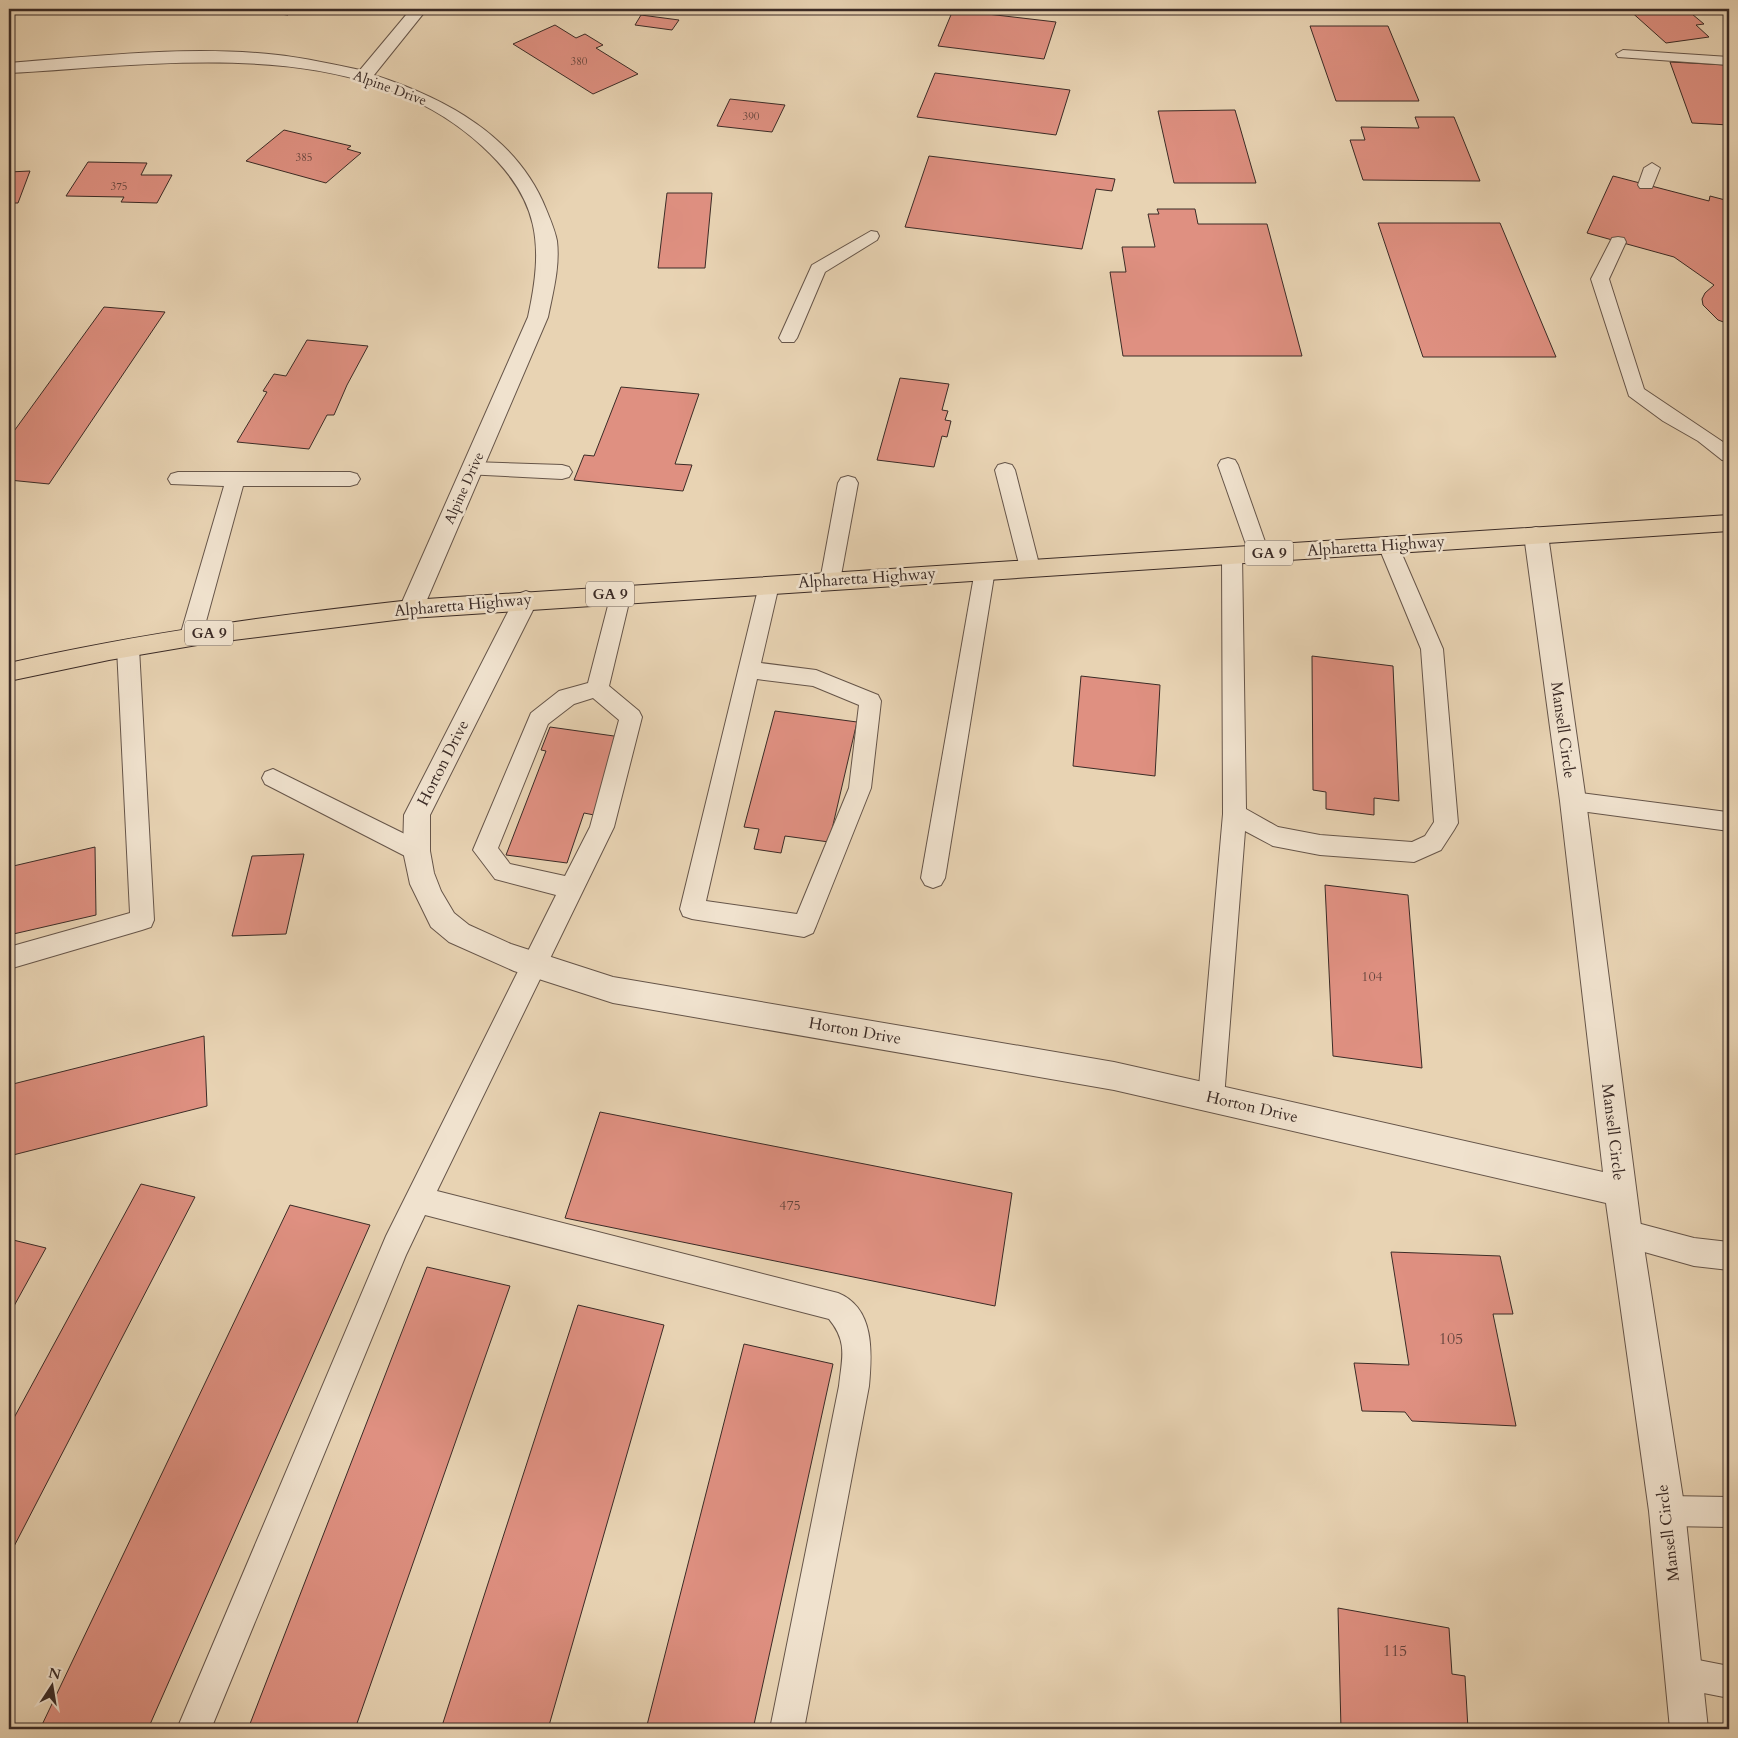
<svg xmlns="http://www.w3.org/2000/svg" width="1738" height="1738" viewBox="0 0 1738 1738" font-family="Cardo,serif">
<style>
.building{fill:#df9081;stroke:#3b2b26}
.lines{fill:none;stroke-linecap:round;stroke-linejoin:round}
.service-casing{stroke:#665549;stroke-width:2}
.minor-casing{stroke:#665549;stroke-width:2}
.trunk-casing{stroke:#3b2b26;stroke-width:2}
.service{fill:#f0e2ce;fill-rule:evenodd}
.minor{fill:#f0e2ce;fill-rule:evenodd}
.trunk{fill:#e8d3b3;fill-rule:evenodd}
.labels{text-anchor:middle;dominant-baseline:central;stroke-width:5;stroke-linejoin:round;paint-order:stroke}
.far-number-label{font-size:11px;fill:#64443d}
.far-street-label{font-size:14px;fill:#3b2b26;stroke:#f0e2ce}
.number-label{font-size:14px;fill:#64443d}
.shield{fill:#f0e2ce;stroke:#716258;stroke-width:1}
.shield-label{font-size:15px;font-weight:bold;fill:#3b2b26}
.street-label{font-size:16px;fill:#3b2b26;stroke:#f0e2ce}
.near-number-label{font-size:16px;fill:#64443d}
</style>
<rect width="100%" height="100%" fill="#e8d3b3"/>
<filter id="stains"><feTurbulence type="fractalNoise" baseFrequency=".004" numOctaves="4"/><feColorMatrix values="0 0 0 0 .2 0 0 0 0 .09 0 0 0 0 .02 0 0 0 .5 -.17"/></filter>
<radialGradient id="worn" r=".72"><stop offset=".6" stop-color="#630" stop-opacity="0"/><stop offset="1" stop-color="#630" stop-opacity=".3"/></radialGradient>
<g class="building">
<path d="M240,9H293L288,15Z"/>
<path d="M594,9H642L639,14Z"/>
<path d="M1628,9H1686L1704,24L1696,25L1709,37L1666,43Z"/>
<path d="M953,10L1056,22L1044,59L938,46Z"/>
<path d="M641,15L679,20L672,30L635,25Z"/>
<path d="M555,25L576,38L585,34L603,45L596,48L638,74L593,94L513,44Z"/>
<path d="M1310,26H1388L1419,101H1336Z"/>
<path d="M1670,62L1727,65L1729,72V125L1692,123Z"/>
<path d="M935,73L1070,90L1056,135L917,117Z"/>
<path d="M730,99L785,105L772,132L717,126Z"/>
<path d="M1235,110L1256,183H1174L1158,111Z"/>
<path d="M1415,117H1454L1480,181L1363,180L1350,140H1365L1361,127L1419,128Z"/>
<path d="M284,130L351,146L347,149L361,153L326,183L246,161Z"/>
<path d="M929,156L1115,179L1112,191L1096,189L1082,249L905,227Z"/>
<path d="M88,162L147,163L141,175H172L157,203L121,202L124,197L66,196Z"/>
<path d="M30,171L18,203H9V172Z"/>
<path d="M1613,176L1709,201L1710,196L1729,201V324L1718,320L1703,305L1702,299L1705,293L1714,285L1674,257L1587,233Z"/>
<path d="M667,193H712L705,268H658Z"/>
<path d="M1157,209H1195L1198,224H1267L1302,356H1123L1110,272H1126L1122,247H1155L1148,214H1159Z"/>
<path d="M1378,223H1500L1556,357H1423Z"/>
<path d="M104,307L165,312L49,484L9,480V438Z"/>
<path d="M307,340L368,346L347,385L334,415H327L309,449L237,442L267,392L263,391L274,374L286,376Z"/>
<path d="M900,378L949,384L942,410L948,411L945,420L951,421L947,437L942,436L934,467L877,460Z"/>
<path d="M621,387L699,394L675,464L692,465L683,491L574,480L584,455L594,456Z"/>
<path d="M1312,656L1393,666L1399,801L1374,798V815L1326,809V792L1313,790Z"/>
<path d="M1081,676L1160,685L1155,776L1073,766Z"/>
<path d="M775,711L857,722L829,842L785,836L781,853L754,849L759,829L744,827Z"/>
<path d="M550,727L621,737L594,815L584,813L567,863L506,855L546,751L541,750Z"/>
<path d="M95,847L96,915L9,935V867Z"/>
<path d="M304,854L286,934L232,936L252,856Z"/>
<path d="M1325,885L1408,895L1422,1068L1333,1056Z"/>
<path d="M204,1036L207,1106L9,1156V1085Z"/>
<path d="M600,1112L1012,1193L995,1306L565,1218Z"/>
<path d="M141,1184L195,1197L9,1556V1427Z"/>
<path d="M290,1205L370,1225L148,1729H40Z"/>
<path d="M9,1239L46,1248L9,1315Z"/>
<path d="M1391,1252L1500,1256L1513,1314H1493L1516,1426L1412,1421L1405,1412L1362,1411L1354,1363L1409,1365Z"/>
<path d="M427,1267L510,1286L355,1729H248Z"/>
<path d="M578,1305L664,1325L548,1729H441Z"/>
<path d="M744,1344L833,1364L753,1729H646Z"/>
<path d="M1338,1608L1449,1628L1452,1674L1465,1676L1468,1729H1341Z"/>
</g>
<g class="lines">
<defs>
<g id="service">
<path d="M1623,50L1729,57V65L1618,57L1616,54Z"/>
<path d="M1652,163L1660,168L1652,188H1640L1638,185L1644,168Z"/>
<path d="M871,231L877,232L879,236L877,240L825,272L797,338L794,342H782L779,338L812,265Z"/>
<path d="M1618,237L1624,238L1626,242L1609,279L1644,389L1729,446V461L1722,460L1698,441L1663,421L1629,396L1591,279L1610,242L1612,238Z"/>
<path d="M1228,458L1235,460L1238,465L1269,553L1266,558L1259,560L1252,558L1249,553L1218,465L1221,460Z"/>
<path d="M472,462L562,465L569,467L572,472L569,477L562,479L465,474L462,469L465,464Z"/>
<path d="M1005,463L1012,465L1015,470L1040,568L1037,573L1030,575L1023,573L1020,568L995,470L998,465Z"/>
<path d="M178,472H350L357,474L360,479L357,484L350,486H243L202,636L198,642L191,644L184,642L180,636L224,486L171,484L168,479L171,474Z"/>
<path d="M848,476L855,478L858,483L840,581L837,586L830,588L823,586L820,581L838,483L841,478Z"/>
<path d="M1388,538L1395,540L1398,545L1443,649L1458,823L1454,830L1441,850L1414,862L1320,855L1273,846L1245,831L1224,1098L1220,1107L1211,1110L1202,1107L1198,1098L1223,814L1222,555L1225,550L1232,548L1239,550L1242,555L1246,809L1278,827L1320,835L1412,842L1425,836L1434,822L1421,649L1378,545L1381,540Z"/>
<path d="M985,563L992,565L995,570L945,878L941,885L933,888L925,885L921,878L975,570L978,565Z"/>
<path d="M769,578L776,580L779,585L761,663L816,670L878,695L881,701L871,788L816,926L813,933L804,937L692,919L683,916L680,909L759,585L762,580ZM757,679L813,686L859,705L849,788L797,914L706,901Z"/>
<path d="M621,586L628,589L631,594L609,686L639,711L642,717L614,827L437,1191L838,1293C875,1308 872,1353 869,1386L804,1729H770L839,1386C842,1358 848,1342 829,1319L425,1215L406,1255L211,1729H177L386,1236L556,895L495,879L473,850L531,713L559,691L588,683L611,594L614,589ZM593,698L619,720L590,827L565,876L510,864L498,848L548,724L574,704Z"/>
<path d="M128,640L136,642L139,648L154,920L151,927L142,930L9,969V947L130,913L117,648L120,642Z"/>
<path d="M273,769L423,843L427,850L423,857L415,860L407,857L265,784L262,778L265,772Z"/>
<path d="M1573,792L1727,812L1729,813V831L1573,810L1565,808L1562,801L1565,794Z"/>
<path d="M1626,1220L1694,1238L1729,1242V1270L1694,1266L1616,1244L1612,1234L1616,1224Z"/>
<path d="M1667,1496L1729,1497V1527L1667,1526L1656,1522L1652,1511L1656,1500Z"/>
<path d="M1683,1657L1729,1666V1698L1683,1689L1671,1685L1667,1673L1671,1661Z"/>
</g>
<g id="minor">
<path d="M411,9H427L374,75C445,98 517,136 546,209C550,219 555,230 557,241C560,267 553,292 548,317L423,609L420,615L411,618L402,615L399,609L528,317C544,244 540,199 482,146C358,32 161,65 9,73V63C98,56 189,45 278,55C305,58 332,64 360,70Z"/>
<path d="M1536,527L1544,529L1548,535L1586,801L1642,1234L1685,1511L1708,1729H1670L1649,1511L1606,1203L1114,1090L613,1003L514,971L449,942L431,927L410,884L403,851L404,815L514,600L518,594L526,591L534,594L538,600L430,815V851L434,873L441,891L454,913L469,925L511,944L613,977L1114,1062L1603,1172L1560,801L1524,535L1528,529Z"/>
</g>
<path id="trunk" d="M1729,515V531L411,618L209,643L109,660L9,681V663C141,633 276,615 411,600Z"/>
</defs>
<use href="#service" class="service-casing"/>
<use href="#minor" class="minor-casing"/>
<use href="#trunk" class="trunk-casing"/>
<use href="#service" class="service"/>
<use href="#minor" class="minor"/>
<use href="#trunk" class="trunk"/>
</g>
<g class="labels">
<g class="far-number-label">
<text x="579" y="61">380</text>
<text x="751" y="116">390</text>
<text x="304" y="157">385</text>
<text x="119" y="186">375</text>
</g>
<g class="far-street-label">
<text transform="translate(390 88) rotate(20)">Alpine Drive</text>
<text transform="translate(464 488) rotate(-66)">Alpine Drive</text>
</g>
<g class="number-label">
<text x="1372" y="976">104</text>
<text x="790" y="1205">475</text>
</g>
<g class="shield">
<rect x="1245" y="540.5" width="48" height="25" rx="4"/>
<rect x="586" y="581.5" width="48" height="25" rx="4"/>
<rect x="185" y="620.5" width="48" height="25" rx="4"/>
</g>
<g class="shield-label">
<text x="1269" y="553">GA 9</text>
<text x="610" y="594">GA 9</text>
<text x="209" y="633">GA 9</text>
</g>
<g class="street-label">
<text transform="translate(1376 546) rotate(-4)">Alpharetta Highway</text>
<text transform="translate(867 578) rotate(-4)">Alpharetta Highway</text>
<text transform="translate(463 605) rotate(-5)">Alpharetta Highway</text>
<text transform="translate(1563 730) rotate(82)">Mansell Circle</text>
<text transform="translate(443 763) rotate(-63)">Horton Drive</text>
<text transform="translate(855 1031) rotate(10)">Horton Drive</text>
<text transform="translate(1252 1107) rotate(13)">Horton Drive</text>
<text transform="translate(1613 1132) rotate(83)">Mansell Circle</text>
<text transform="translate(1668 1533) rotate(-97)">Mansell Circle</text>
</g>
<g class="near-number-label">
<text x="1451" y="1339">105</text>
<text x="1395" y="1651">115</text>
</g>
</g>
<rect width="1738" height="1738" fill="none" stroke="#e8d3b3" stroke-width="30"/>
<rect x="10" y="10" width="1718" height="1718" fill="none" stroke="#3b2b26" stroke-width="2.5"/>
<rect x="15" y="15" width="1708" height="1708" fill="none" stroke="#3b2b26"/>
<g transform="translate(52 1686) rotate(12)" stroke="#f0e2ce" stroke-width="4" paint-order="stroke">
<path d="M0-4L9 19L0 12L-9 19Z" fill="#3b2b26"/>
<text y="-8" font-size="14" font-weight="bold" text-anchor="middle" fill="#3b2b26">N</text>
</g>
<rect width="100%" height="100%" filter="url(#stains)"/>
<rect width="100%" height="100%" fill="url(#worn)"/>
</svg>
